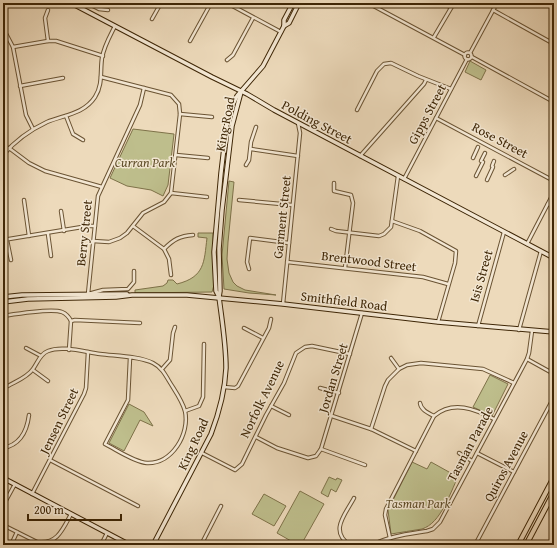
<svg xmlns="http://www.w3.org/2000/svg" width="557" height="548" viewBox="0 0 557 548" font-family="'Gentium Book Plus',serif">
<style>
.green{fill:#bebe8c;stroke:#7e7249}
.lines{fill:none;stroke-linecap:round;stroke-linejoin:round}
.minor-casing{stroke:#6a5333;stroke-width:4.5}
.secondary-casing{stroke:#3e2606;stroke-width:5.5}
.trunk-casing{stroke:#3e2606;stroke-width:6}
.minor{stroke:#f3e7d3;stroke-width:2.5}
.secondary{stroke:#f3e7d3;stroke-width:3.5}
.trunk{stroke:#eddabb;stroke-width:4}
.labels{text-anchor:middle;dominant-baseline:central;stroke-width:3;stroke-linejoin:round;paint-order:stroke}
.street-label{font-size:13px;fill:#3e2606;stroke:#f3e7d3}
.park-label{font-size:13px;font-style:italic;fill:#5e4c28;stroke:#f3e7d3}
</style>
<rect width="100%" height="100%" fill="#eddabb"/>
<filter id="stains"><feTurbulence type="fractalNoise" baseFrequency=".005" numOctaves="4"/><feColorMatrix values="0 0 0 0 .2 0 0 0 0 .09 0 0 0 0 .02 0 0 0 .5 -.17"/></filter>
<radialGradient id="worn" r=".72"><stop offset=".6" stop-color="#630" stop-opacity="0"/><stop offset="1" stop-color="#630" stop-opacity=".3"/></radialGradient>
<g class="green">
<path d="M470,61L486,70L481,80L465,72Z"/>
<path d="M133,129L174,134L168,185L163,196L151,190L127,186L110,178Z"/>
<path d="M229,181L234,182L228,242L227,259L229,273L233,282L237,286L245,290L276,295L249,293L224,289L222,255Z"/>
<path d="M198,233H213V267L214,285L212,292L135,293V290L163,286L167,283L168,280H173L177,284C205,277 204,262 207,238L198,237Z"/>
<path d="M490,375L508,384L492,416L473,407Z"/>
<path d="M129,404L144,412L153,426L140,420L124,451L109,443Z"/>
<path d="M412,462L427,469L431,462L458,477C450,493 441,523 422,529C412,531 401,532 391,534L388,510Z"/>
<path d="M329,477L336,480L337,478L342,480L336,492L331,489L328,497L321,493Z"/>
<path d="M300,491L324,504L301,545H298L277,533Z"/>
<path d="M264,494L286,506L274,526L252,514Z"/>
</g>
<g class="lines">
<defs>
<g id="minor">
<path d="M87,3L99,9L108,10"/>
<path d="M227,3L281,32"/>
<path d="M368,3L465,55"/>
<path d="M441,3L450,7"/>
<path d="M3,6L5,3"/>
<path d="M48,10L45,18L48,41"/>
<path d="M493,10L554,44"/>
<path d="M152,19L161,3"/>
<path d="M3,28L13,47L26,115L33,129"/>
<path d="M434,37L454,3"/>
<path d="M190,41L211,3"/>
<path d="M13,47L48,41H56L103,56"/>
<circle cx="468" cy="56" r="3.5"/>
<path d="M470,53L497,3"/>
<path d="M472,57L554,102"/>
<path d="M227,60L233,55L253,18"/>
<path d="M20,86L63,78"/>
<path d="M357,110L377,71L384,64L391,63L418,76L451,89"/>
<path d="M180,114L212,117"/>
<path d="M66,116L73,134L83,140"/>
<path d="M436,118L554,181"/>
<path d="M9,148L29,163L45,171L102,187"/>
<path d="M251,149L298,156"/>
<path d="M3,155C15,141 30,130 47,122C64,115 84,114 95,97C103,85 100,71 102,58C104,46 110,36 115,26"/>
<path d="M176,155L208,158"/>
<path d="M360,156L424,84L426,80"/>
<path d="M473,158L478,147"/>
<path d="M481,161L485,153"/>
<path d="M246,165L249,160L251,142L256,127"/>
<path d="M492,166L494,161"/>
<path d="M505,175L514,169"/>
<path d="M476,176L483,162"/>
<path d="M404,179L467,59"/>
<path d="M487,180L493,167"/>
<path d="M334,183V191L351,195L353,203L345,268"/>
<path d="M171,193L207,197"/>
<path d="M24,200L29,236"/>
<path d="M239,200L292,205"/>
<path d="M548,204L554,207"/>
<path d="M61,211L64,231"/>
<path d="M392,221L420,231L456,251L455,263L438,322"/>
<path d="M133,226L164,249L169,259L171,275"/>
<path d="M331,229L336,231L379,236L384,234L391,227L398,176"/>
<path d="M48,234L51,256"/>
<path d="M3,240L88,226H95"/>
<path d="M7,240L11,260"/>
<path d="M93,241L109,242L120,238L127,233L143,213L164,202L171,193L180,114L179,104L171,95L101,77"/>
<path d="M527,244L554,192"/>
<path d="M164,249C174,239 180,236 193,235"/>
<path d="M287,262L423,277L448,284"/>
<path d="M249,269L247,262L250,238L289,243"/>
<path d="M134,271V282L128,289L103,290L88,294L98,196L140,105L144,88"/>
<path d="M283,304L300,133L298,123"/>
<path d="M3,316C16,314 51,308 62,312C67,314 69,317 71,321L69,350"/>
<path d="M71,321L75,320L140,323"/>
<path d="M478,326L504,232"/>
<path d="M244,328L263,338"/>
<path d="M519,330L541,251"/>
<path d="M26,348L41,356"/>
<path d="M391,358L399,369"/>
<path d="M527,359L554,374"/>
<path d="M162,369L170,360L173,333L175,327"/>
<path d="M33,370L48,381"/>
<path d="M224,387L235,388L238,386L269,328L271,319"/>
<path d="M320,388L339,393"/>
<path d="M3,389C13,382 26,379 33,369C38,362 40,354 48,351C62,345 85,352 100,354C116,356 139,356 153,363C161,367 165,374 169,381C175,391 182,400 185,411C190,434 172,464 147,463C134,462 117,450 105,444L128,400L130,358"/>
<path d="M420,403C421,410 428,413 434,416"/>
<path d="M271,406L289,415"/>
<path d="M185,411L199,406L203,397L204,344"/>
<path d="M332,416L371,429L416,451"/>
<path d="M371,429L385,386L388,380L399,369L407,365L421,363L483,369L514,383"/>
<path d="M256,437L277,448L308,458L316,456L321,449L362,313"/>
<path d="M3,448C20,445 27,431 29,415"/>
<path d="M321,449L365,465"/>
<path d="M202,453L235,470L242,464L266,415L284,383L296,353L305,347L312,346L350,354"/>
<path d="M459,453L472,461"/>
<path d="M477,453L514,472"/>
<path d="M50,460L138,506"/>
<path d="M32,494L84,394L86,388L88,352"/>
<path d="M3,506L15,484"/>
<path d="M3,525L37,542C57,545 63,529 71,514"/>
<path d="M390,538L385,515L386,509L434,416C453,400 475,409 494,419"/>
<path d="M11,545L17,532"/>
<path d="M101,545L107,533"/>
<path d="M201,545L221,506"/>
<path d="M350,545C329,531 345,515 354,498"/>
<path d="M372,545C389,536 409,534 427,531L433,529L440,522L527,359L529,353L532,331"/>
<path d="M475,545L554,397"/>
</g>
<g id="secondary">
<path d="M71,3L212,77L247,94L274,110L554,258"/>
<path d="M284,26L289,23L299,3"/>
<path d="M3,297L22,295L127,294"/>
<path d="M219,297L220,291L219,249L222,210L232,126L241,92"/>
<path d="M3,302L28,299L116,297L132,295H187L283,304L438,322L554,332"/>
<path d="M3,478L130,545"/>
<path d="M153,545L211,434C219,413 225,391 226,368C226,344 222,321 219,297L216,291L214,252L221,173L227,122L232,106L237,96L263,66L284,26V20L293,3"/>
</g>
<g id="trunk">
<path d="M518,545L554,477"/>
<path d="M526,545L554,492"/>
</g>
</defs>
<use href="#minor" class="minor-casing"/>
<use href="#secondary" class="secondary-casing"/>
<use href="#trunk" class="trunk-casing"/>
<use href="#minor" class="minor"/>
<use href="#secondary" class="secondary"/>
<use href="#trunk" class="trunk"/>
</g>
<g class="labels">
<g class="street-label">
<text transform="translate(427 114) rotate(-62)">Gipps Street</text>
<text transform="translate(317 122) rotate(28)">Polding Street</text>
<text transform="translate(225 124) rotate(-79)">King Road</text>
<text transform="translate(500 140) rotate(28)">Rose Street</text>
<text transform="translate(282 217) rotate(-84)">Garment Street</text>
<text transform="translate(84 233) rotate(-84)">Berry Street</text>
<text transform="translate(369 261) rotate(7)">Brentwood Street</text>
<text transform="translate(481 276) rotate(-74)">Isis Street</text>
<text transform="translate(344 301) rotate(7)">Smithfield Road</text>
<text transform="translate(333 378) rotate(-73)">Jordan Street</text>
<text transform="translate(262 399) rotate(-64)">Norfolk Avenue</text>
<text transform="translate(59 421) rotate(-64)">Jensen Street</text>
<text transform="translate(193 444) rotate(-65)">King Road</text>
<text transform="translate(470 444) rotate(-62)">Tasman Parade</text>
<text transform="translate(506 466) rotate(-62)">Quiros Avenue</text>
</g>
<g class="park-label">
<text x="145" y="162">Curran Park</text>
<text x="418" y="503">Tasman Park</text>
</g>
</g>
<rect width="557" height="548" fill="none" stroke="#eddabb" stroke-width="16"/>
<rect x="4" y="4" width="549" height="540" fill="none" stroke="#3e2606" stroke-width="2"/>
<rect x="8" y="8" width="541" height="532" fill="none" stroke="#3e2606"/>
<path d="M28 514v6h93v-6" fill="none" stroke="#3e2606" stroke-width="2"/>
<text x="34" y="514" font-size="12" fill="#3e2606" stroke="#f3e7d3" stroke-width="3" paint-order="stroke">200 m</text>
<rect width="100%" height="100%" filter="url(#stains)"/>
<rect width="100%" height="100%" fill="url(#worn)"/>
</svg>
